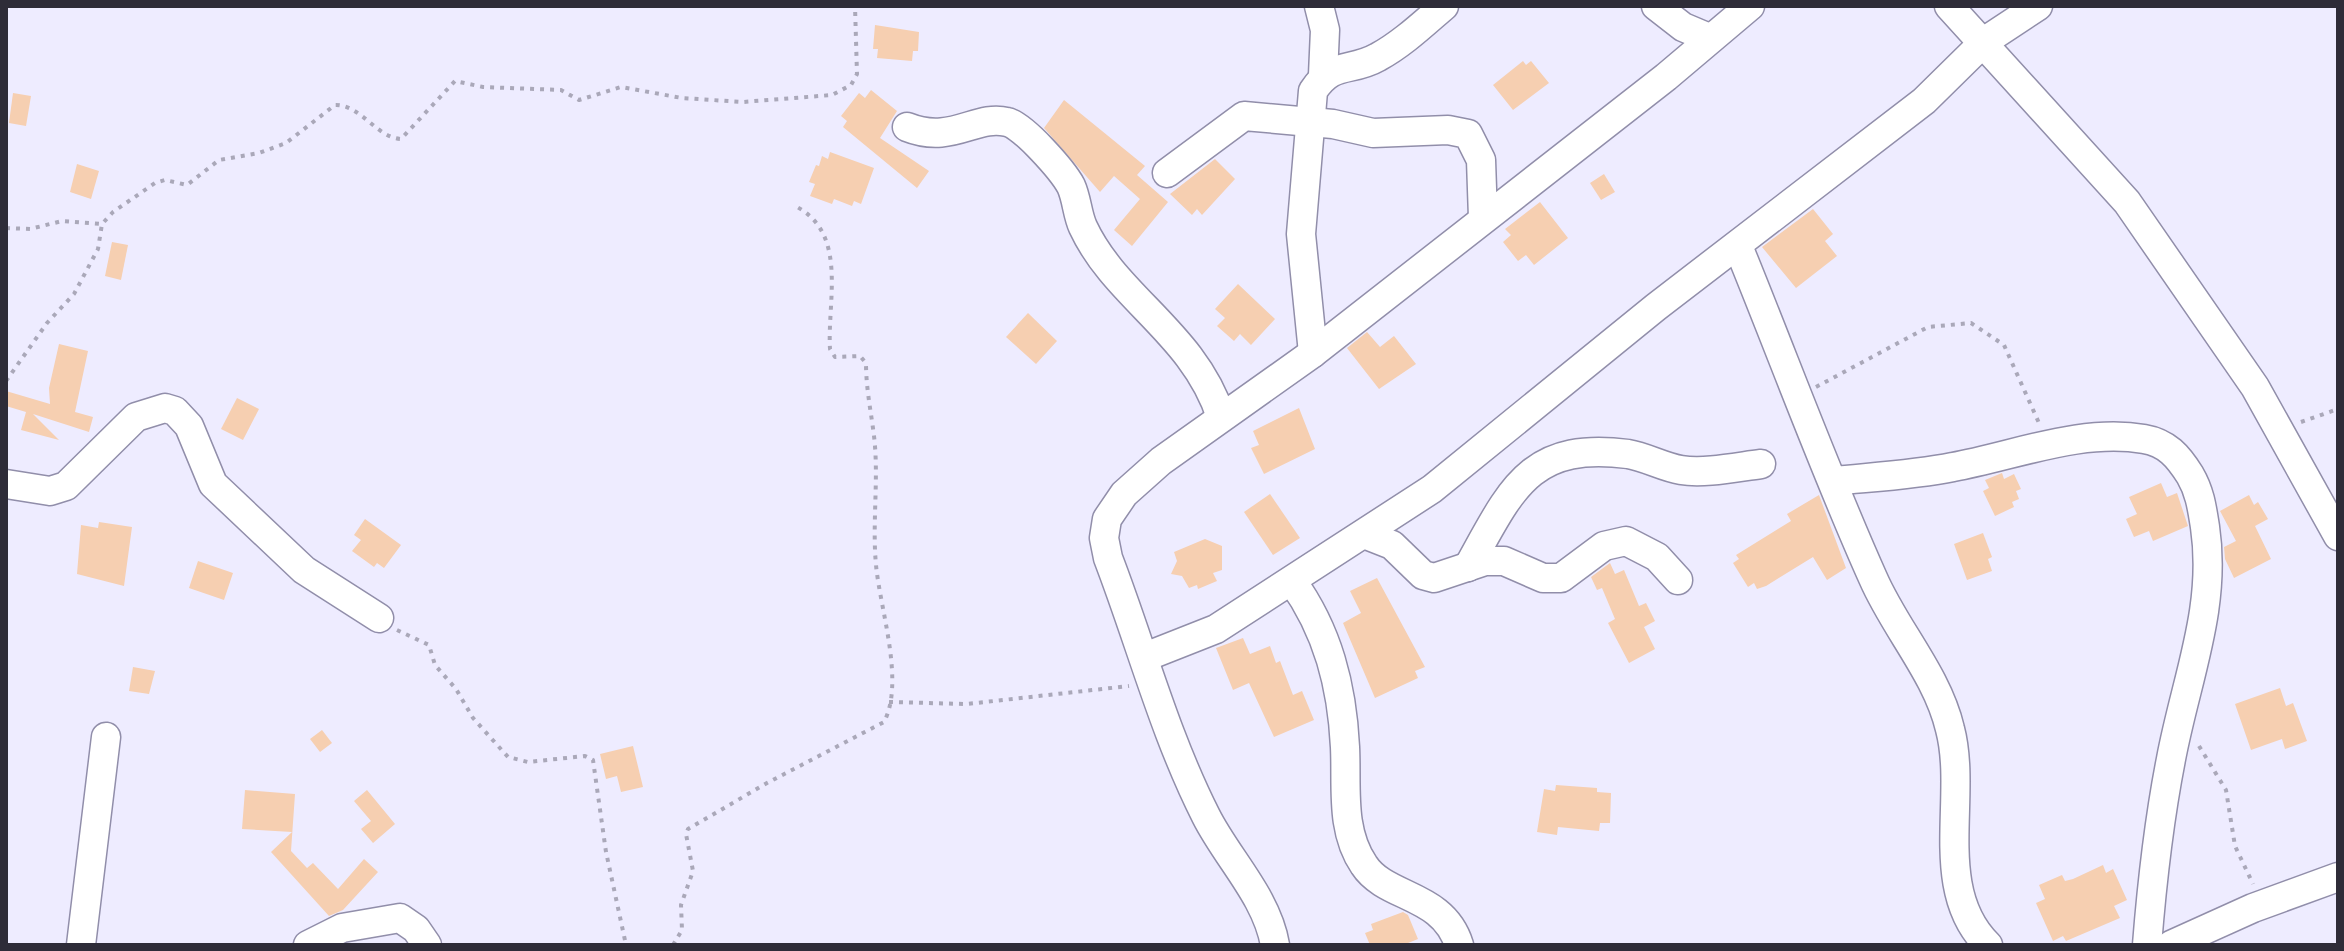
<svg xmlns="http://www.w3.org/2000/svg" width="2344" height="951" viewBox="0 0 2344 951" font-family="'Work Sans',sans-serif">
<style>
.building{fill:#f6cfb1}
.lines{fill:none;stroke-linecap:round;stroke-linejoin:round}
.minor-casing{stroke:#918eaa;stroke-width:31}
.path{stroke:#aaa8b9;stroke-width:4;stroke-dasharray:4 6;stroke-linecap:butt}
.minor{stroke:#fff;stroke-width:28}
</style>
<rect width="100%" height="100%" fill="#eeecff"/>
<g class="building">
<path d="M875,25L919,32L918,51H913L912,61L877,58L878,49H873Z"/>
<path d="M1523,61L1526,65L1531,61L1549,83L1513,110L1493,85Z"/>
<path d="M871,90L897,111L880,138L929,171L917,188L843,127L847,121L841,116L859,93L865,98Z"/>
<path d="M13,93L31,96L26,126L9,123Z"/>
<path d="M1064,100L1145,166L1137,175L1168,202L1132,246L1114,230L1140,199L1114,176L1100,192L1044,128Z"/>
<path d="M830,152L874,168L861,204L854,201L852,206L834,199L832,204L810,196L815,184L809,182L816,165L819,166L822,156L828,159Z"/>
<path d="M1215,159L1235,179L1202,215L1197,209L1192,215L1170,194Z"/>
<path d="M77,164L99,171L91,199L70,192Z"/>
<path d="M1604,174L1615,192L1601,200L1590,183Z"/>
<path d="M1540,202L1568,238L1534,265L1526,255L1518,261L1503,242L1511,235L1505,229Z"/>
<path d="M1813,209L1833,234L1825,241L1837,256L1796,288L1762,247Z"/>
<path d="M112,242L128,245L121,280L105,276Z"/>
<path d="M1238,284L1275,319L1251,345L1240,334L1234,341L1217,326L1225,318L1215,309Z"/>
<path d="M1028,313L1057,341L1036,364L1006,337Z"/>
<path d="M1367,332L1380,347L1394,336L1416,364L1379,389L1347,348Z"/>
<path d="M59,344L88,351L75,412L93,417L89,432L33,414L59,440L21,430L26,412L6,406V391L50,404L49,388Z"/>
<path d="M237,398L259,409L243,440L221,429Z"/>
<path d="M1299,408L1315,449L1264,474L1251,448L1259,445L1253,431Z"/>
<path d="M2002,473L2004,479L2014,474L2021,489L2016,491L2019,499L2012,502L2014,507L1995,516L1983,491L1989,488L1985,480Z"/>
<path d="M2161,483L2167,497L2177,493L2188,526L2153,541L2149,531L2134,537L2126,519L2137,514L2129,497Z"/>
<path d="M1270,494L1300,538L1273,555L1244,512Z"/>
<path d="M1819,495L1846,568L1827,580L1813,557L1766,586L1757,589L1754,583L1748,587L1733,563L1739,559L1736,555L1791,521L1787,514Z"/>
<path d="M2249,495L2254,505L2258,502L2268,519L2255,526L2271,559L2234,578L2225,559L2224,547L2236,541L2220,511Z"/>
<path d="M365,519L401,545L384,568L377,563L374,567L352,551L361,540L354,535Z"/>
<path d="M99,522L132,527L124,586L77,574L81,525L98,528Z"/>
<path d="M1983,533L1992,557L1988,559L1992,571L1967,580L1954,544Z"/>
<path d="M1205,539L1222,546V570L1213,573L1217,581L1198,589L1197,585L1189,588L1182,576L1171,574L1177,561L1174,552Z"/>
<path d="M198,561L233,573L224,600L189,588Z"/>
<path d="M1610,563L1615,574L1624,570L1639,606L1646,603L1655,621L1644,627L1655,649L1629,663L1608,623L1615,619L1602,588L1597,590L1591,577Z"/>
<path d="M1377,578L1425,667L1415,671L1418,678L1375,698L1343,623L1361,613L1350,591Z"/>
<path d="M1243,638L1250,654L1270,646L1276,663L1280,661L1293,695L1302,691L1314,720L1274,737L1249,683L1233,690L1216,648Z"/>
<path d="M133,667L155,671L149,694L129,691Z"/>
<path d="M2280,688L2286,706L2293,703L2307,741L2285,749L2282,739L2251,750L2235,704Z"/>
<path d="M322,730L332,743L320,752L310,739Z"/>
<path d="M633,746L643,787L621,792L617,776L606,779L600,754Z"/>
<path d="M1556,785L1597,788V792L1611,793L1610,823H1600L1599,831L1558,827L1557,835L1537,832L1544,789L1555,791Z"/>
<path d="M245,790L295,794L291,851L307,868L313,863L338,889L364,859L378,872L343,910L329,916L271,852L292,832L242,829Z"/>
<path d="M367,790L395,824L373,843L361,829L371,821L354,801Z"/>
<path d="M2103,865L2106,873L2113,869L2127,900L2114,906L2120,918L2066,941L2063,936L2053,941L2036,903L2045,899L2039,885L2062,875L2065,881L2073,879Z"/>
<path d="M1403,912L1408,915L1418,939L1403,945H1370L1365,933L1373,930L1371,924Z"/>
</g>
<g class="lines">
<defs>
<g id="minor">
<path d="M1319,6L1325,30L1323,75"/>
<path d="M1656,6L1683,27L1709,38"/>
<path d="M1949,6L2127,202L2255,387L2338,536"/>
<path d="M907,127C952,145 976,114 1007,122C1023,125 1063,171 1071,186C1077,199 1077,214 1083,227C1116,298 1194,333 1221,417"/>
<path d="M1167,173L1244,116L1333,124L1373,133L1448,130L1468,134L1481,160L1483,218"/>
<path d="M1738,246C1783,356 1824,469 1873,578C1895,629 1937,674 1950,729C1968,797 1931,889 1988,945"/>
<path d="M1313,353L1301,234L1313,91C1333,60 1350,73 1378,57C1402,44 1423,24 1444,6"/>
<path d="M1833,481C1872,477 1914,475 1953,467C2014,456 2081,428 2144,439C2167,443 2178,456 2190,475C2200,492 2202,508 2205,527C2217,608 2186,679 2171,759C2159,820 2152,882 2147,945"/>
<path d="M6,484L50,491L66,486L136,417L165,408L175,411L189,426L213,484L304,570L379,618"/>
<path d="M1364,534L1392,545L1423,575L1434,578L1485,561H1504L1543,578H1561L1604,546L1626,541L1657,557L1678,580"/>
<path d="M1468,567C1511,490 1529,441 1628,454C1646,457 1663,467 1681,470C1704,474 1737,467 1761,464"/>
<path d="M1292,581C1328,631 1342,686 1345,747C1347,786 1340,830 1364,865C1386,899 1443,893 1459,945"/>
<path d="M1145,657L1216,629L1432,489L1656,307L1924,101L1985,41L2038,6"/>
<path d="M81,945L106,737"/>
<path d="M308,945L342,928L400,918L416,929L427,945"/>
<path d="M1275,945C1267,897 1227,858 1206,816C1164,733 1141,644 1108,558L1104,538L1107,519L1124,494L1161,461L1313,353L1666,77L1750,6"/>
<path d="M2171,945L2253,908L2338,877"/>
</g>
</defs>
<use href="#minor" class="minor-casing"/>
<g class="path">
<path d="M6,228L30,229L62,221L102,224"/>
<path d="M6,381L47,323L74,294L98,249L102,224L113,212L155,183L165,180L187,185L219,160L259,153L286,143L335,105C360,104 377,138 401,139L455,81L483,87L561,90L579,100L621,87L682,98L743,102L832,95L851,85L857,74L855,6"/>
<path d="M1816,387L1928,327L1971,323L2004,345L2039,423"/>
<path d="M2301,422L2338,409"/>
<path d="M397,630L429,645L435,665L456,689L473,718L508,757L528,762L585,756L593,760L606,852L626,945"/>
<path d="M889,702L967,704L1129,686"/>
<path d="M2199,746L2226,790L2235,846L2253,884"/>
<path d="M673,945L682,930L681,905L693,871L686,834L688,829L767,783L884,722C905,682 880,609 876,565C872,523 879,478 874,436C871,411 866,389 866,363L860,356L835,357L830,349C827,300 849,231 793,205"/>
</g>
<use href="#minor" class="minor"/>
</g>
<rect width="2344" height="951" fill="none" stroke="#2e2c38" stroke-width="16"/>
</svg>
